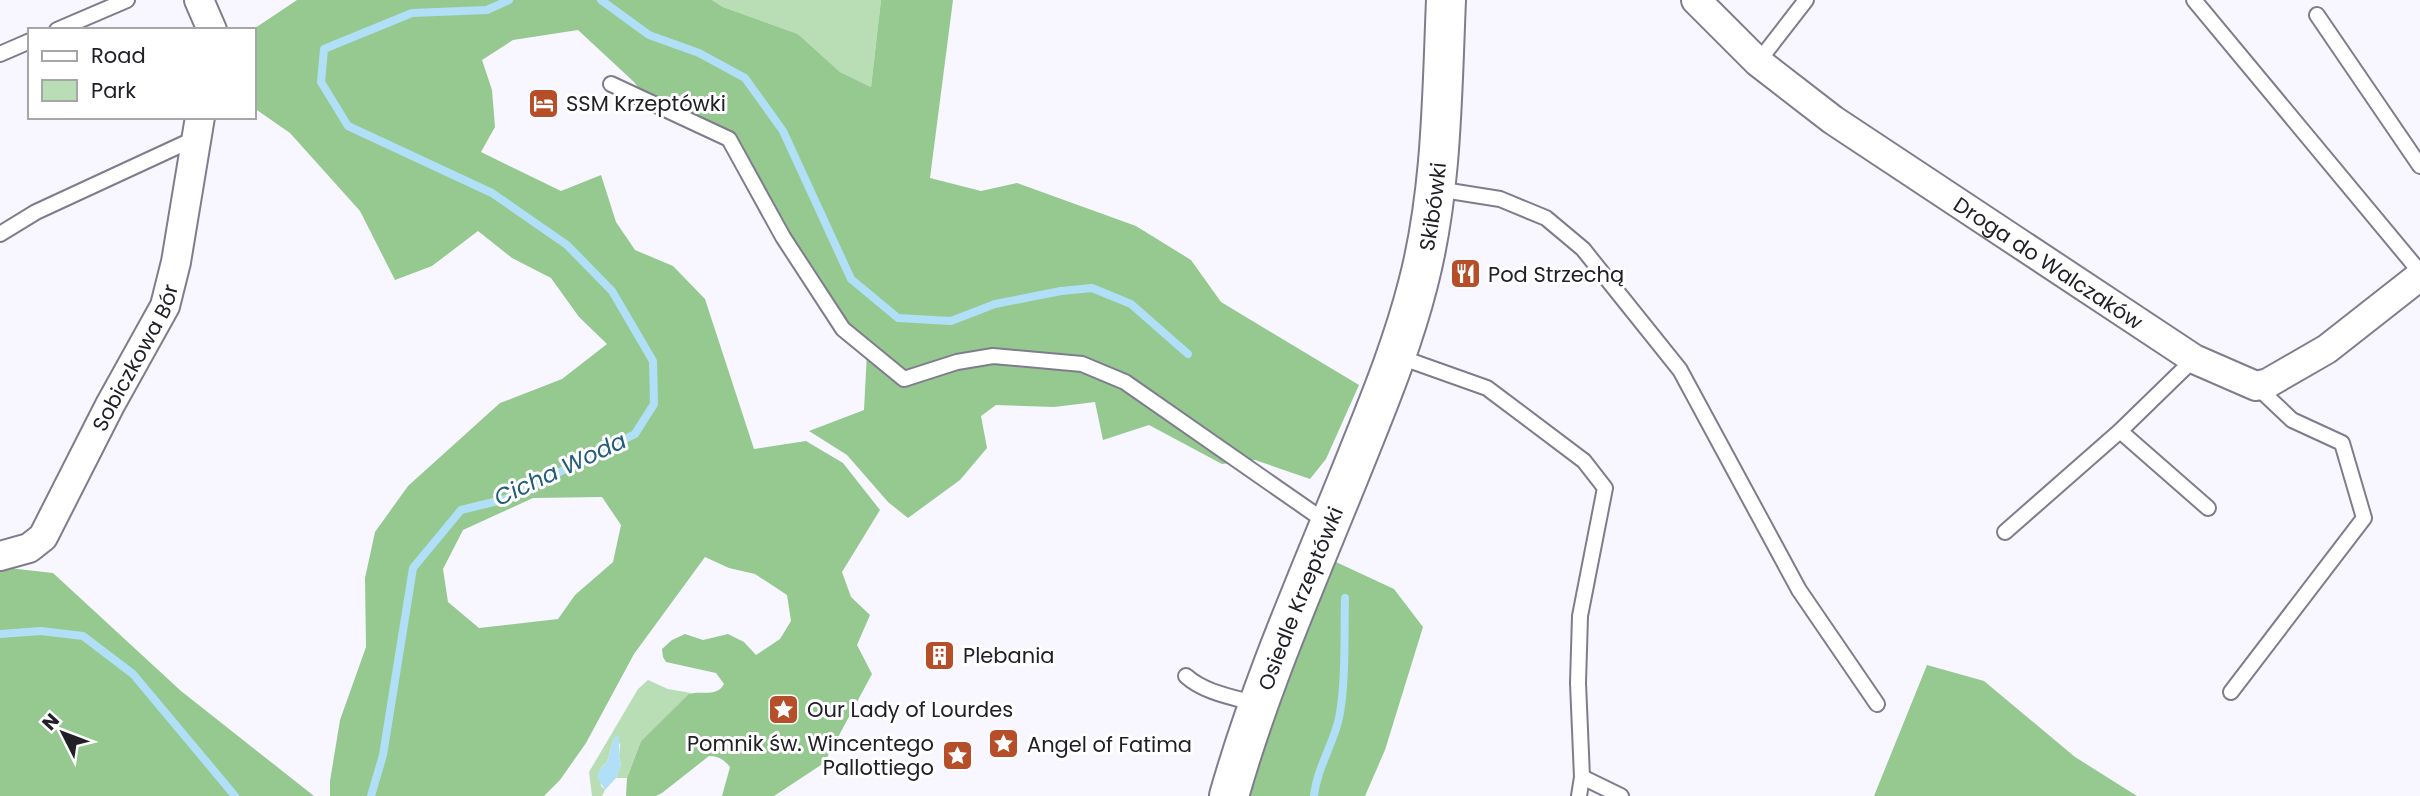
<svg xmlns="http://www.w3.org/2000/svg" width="2420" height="796" viewBox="0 0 2420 796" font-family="Poppins,sans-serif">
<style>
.green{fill:#b9deb5}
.forest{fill:#95c990;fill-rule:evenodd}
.water{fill:#b2dff8}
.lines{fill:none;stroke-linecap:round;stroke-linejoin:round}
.stream{stroke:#b2dff8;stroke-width:8}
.service-casing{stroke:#7f7d8d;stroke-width:18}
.minor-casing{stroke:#7f7d8d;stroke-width:32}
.secondary-casing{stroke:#7f7d8d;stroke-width:42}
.service{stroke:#fff;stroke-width:14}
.minor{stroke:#fff;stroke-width:28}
.secondary{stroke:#fff;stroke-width:38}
.labels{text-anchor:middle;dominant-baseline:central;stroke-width:6;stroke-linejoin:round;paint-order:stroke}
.poi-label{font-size:21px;fill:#212027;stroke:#fff;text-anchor:start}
.street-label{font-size:21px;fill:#212027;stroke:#fff}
.water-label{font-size:23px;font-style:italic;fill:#225d7a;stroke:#fff}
</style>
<rect width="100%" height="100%" fill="#f8f7ff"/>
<g class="green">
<path d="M712,0H881L871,87L840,72L798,34L723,7Z"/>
<path d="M648,680L668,689L691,693L641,741L627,778H616L621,764L619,757L620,744L614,738L607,762L600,769L601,786L605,790L602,796H592L589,772L638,689Z"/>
</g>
<g class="forest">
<path d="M297,0H712L723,7L798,34L840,72L871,87L881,0H953L930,178L981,191L1017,183L1136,226L1191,260L1221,302L1359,385L1326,459L1310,479L1255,460L1222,464L1149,425L1103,440L1095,402L1054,407L996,405L981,416L987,448L960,480L908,518L888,502L847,455L809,431L864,410L867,352L759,185L717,136L652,106L634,82L578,30L513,40L482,60L492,90L495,127L481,152L561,191L601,175L616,222L635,250L673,266L705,299L754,449L806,441L843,463L880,510L842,572L851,597L870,615L857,645L872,674L824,763L774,796H722L730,767C724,760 719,756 709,756L662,793L656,796H626L627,778L641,741L689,694C702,690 716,698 724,684L716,673L666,662L663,657L662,649L672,640L685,634L703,640L728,634L744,642L756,655L780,639L791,621L787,595L755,574L729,568L705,557L634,654L586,743L560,780L544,796H330V781L340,720L366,647L365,578L375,532L408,486L500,403L562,379L607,344L579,317L551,278L512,258L478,231L432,266L395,280L360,211L290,133L254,108V30H252ZM602,497L621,525L613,562L575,595L558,619L479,628L448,602L443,569L463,530L533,498Z"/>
<path d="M1336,562L1394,589L1423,627L1385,750L1365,796H1247L1297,647Z"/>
<path d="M0,567L53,573L181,691L314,796H0Z"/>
<path d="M1927,665L1984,681L2075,757L2137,796H1874Z"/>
</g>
<path class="water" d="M619,734V757L621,764L616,778L605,790L597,777L600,769L607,762L614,738Z"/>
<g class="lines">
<g class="stream">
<path d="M601,0L649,35L699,53L745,78L783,131L851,279L898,318L951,321L995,304L1061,291L1092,288L1131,304L1188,354"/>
<path d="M0,634L41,631L83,636L133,674L235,796"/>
<path d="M371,796L383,755L413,568L461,510L506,499L635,434L654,404L653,361L612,291L567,245L492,193L348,126L321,82L324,49L412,13L487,10L509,0"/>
<path d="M1314,796C1317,768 1333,745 1339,718C1346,684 1344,635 1345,598"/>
</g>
<defs>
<g id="service">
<path d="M2194,0L2420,272"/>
<path d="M2317,15L2420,166"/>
<path d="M57,30L127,0"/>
<path d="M0,54L30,41"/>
<path d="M1758,62L1806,0"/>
<path d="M611,84L729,139L783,237L843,329L904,379L957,362L993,356L1082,364L1125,382L1316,515L1330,521"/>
<path d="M1437,189L1500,199L1546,218L1583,249L1680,370L1799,590L1877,704"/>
<path d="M0,234L36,212L196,138"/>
<path d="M1397,356L1487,388L1584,461L1605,488L1580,616L1578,683L1582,777L1579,796"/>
<path d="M2120,431L2208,508"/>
<path d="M2005,532L2120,431L2194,359"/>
<path d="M1186,676C1205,693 1233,697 1257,704"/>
<path d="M2231,692L2364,518L2342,443L2292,420L2256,386"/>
<path d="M1582,777L1621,796"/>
</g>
<g id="minor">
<path d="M199,0L212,30"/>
<path id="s1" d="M1696,0L1758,62L1833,120L2194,359L2256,386L2268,383L2327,349L2420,276"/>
<path id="s2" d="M0,556L29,548L43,537L110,405L165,306L176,262L200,117"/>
</g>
<g id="secondary">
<path id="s3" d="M1229,796C1263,676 1316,560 1362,444C1383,392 1404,339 1418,284C1442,192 1442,95 1446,0"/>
</g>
</defs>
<use href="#service" class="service-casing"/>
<use href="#minor" class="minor-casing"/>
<use href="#secondary" class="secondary-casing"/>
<use href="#service" class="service"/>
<use href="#minor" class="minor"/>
<use href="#secondary" class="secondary"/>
</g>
<defs>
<symbol id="hotel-square" viewBox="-11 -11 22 22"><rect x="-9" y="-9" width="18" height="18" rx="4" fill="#b64e29" stroke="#fff"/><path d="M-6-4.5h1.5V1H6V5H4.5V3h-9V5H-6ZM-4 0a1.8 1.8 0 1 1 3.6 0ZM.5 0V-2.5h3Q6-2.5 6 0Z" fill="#fff"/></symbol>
<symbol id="restaurant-square" viewBox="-11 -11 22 22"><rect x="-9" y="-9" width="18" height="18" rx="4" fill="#b64e29" stroke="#fff"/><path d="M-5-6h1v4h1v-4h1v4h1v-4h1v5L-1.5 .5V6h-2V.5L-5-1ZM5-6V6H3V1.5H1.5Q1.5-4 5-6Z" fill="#fff"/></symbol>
<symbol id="building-square" viewBox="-11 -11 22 22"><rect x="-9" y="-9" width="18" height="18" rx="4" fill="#b64e29" stroke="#fff"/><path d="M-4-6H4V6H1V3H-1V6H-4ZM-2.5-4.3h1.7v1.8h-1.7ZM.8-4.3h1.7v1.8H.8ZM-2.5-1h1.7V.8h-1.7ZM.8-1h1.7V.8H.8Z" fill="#fff"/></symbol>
<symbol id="sight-square" viewBox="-11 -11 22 22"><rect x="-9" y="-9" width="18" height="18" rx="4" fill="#b64e29" stroke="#fff"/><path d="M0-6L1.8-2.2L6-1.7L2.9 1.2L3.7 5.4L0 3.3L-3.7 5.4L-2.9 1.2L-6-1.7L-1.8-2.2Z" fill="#fff"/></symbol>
</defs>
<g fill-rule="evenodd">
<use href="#hotel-square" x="526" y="86" width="35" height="35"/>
<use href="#restaurant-square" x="1448" y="256" width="35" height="35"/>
<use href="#building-square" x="922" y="638" width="35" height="35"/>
<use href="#sight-square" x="766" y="692" width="35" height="35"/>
<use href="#sight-square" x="986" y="726" width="35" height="35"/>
<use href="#sight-square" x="940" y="738" width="35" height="35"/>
</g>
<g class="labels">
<g class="poi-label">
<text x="566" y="103">SSM Krzeptówki</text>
<text x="1488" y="274">Pod Strzechą</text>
<text x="963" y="655">Plebania</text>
<text x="807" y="709">Our Lady of Lourdes</text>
<text x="934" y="743" text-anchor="end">Pomnik św. Wincentego<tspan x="934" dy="24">Pallottiego</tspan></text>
<text x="1027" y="744">Angel of Fatima</text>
</g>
<g class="street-label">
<text stroke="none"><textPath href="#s3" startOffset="625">Skibówki</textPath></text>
<text stroke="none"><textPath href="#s1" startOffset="441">Droga do Walczaków</textPath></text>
<text stroke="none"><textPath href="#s2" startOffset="250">Sobiczkowa Bór</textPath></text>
<text stroke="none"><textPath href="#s3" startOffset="210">Osiedle Krzeptówki</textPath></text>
</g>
<g class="water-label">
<text transform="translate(560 469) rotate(-25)">Cicha Woda</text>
</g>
</g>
<rect x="28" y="28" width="228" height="91" fill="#ffffff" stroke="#a6a6a9" stroke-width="2"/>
<rect x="42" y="51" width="35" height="10" fill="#ffffff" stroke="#a6a6a9" stroke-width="2"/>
<text x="91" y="63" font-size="21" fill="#212027">Road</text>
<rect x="42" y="80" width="35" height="21" fill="#b9deb5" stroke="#a6a6a9" stroke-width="2"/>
<text x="91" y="98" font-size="21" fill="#212027">Park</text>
<g transform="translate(63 733) rotate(312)" stroke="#ffffff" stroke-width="5" paint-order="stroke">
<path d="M0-5L12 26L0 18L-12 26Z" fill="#212027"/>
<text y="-10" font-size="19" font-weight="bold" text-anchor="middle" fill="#212027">N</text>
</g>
</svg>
